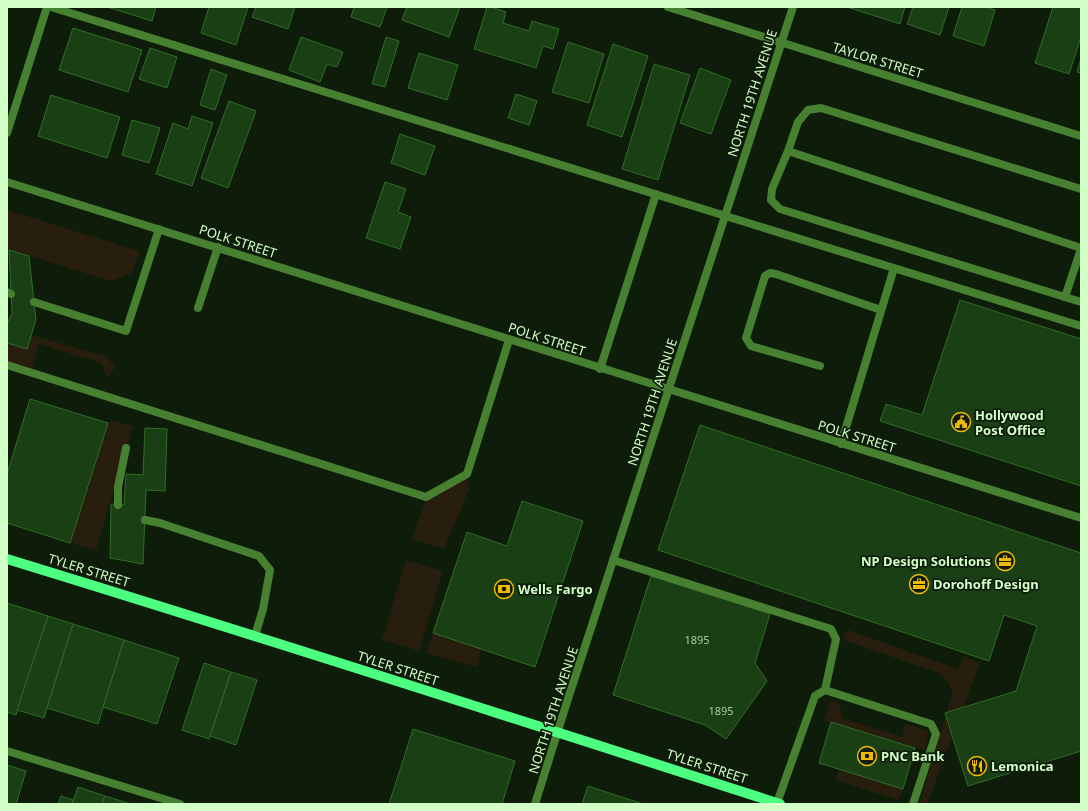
<svg xmlns="http://www.w3.org/2000/svg" width="1088" height="811" viewBox="0 0 1088 811" font-family="'Noto Sans',sans-serif">
<style>
.green{fill:#271e0d}
.building{fill:#1a3f15;stroke:#2f6d25}
.lines{fill:none;stroke-linecap:round;stroke-linejoin:round}
.service{stroke:#488031;stroke-width:8}
.minor{stroke:#488031;stroke-width:8}
.primary{stroke:#4dff81;stroke-width:10}
.labels{text-anchor:middle;dominant-baseline:central;stroke-width:3.5;stroke-linejoin:round;paint-order:stroke}
.number-label{font-size:11px;fill:#a4cf9a}
.street-label{font-size:13px;fill:#d2ffc6;stroke:#0d1d0a}
.poi-label{font-size:13px;font-weight:bold;fill:#d2ffc6;stroke:#0d1d0a;text-anchor:start}
</style>
<rect width="100%" height="100%" fill="#0d1d0a"/>
<g class="green">
<path d="M7,210L139,251V254L131,274L111,281L7,249Z"/>
<path d="M7,328L107,357L115,367L108,378L101,363L39,344L31,373L7,365Z"/>
<path d="M112,421L133,426L96,550L70,543L108,423Z"/>
<path d="M467,474L469,489L444,549L412,539L426,497Z"/>
<path d="M406,560L443,571L419,651L382,640Z"/>
<path d="M848,630L958,669L963,656L980,663L927,804H919L953,692L948,682L939,673L843,640L844,634Z"/>
<path d="M433,633L481,649L477,667L426,653Z"/>
<path d="M830,701L840,704L842,718L903,737L904,723L928,731L925,750L824,720Z"/>
<path d="M839,769L903,789L898,800L835,780Z"/>
</g>
<g class="building">
<path d="M107,7H156L152,21Z"/>
<path d="M209,7H248L236,45L201,33Z"/>
<path d="M256,7H295L288,29L252,17Z"/>
<path d="M354,7H387L380,27L351,17Z"/>
<path d="M407,7H460L449,37L402,20Z"/>
<path d="M487,7H491L506,12L503,23L529,31L532,21L559,29L553,49L543,46L536,68L474,49Z"/>
<path d="M847,7H905L900,24Z"/>
<path d="M913,7H949L940,35L907,24Z"/>
<path d="M962,7H985L995,10L984,46L953,36Z"/>
<path d="M1053,7H1081V37L1069,74L1035,63Z"/>
<path d="M73,28L142,50L128,92L59,70Z"/>
<path d="M301,37L343,52L337,67L327,64L320,82L289,70Z"/>
<path d="M386,37L399,41L385,87L372,84Z"/>
<path d="M568,42L604,54L589,103L552,92Z"/>
<path d="M613,44L648,56L622,137L587,125Z"/>
<path d="M150,48L177,57L167,88L139,79Z"/>
<path d="M419,53L458,65L447,100L408,88Z"/>
<path d="M1081,59V73L1077,72Z"/>
<path d="M654,64L690,75L658,180L622,169Z"/>
<path d="M700,68L731,80L711,134L680,123Z"/>
<path d="M211,69L227,75L215,110L200,105Z"/>
<path d="M516,94L537,101L529,125L508,118Z"/>
<path d="M51,95L120,117L107,158L38,136Z"/>
<path d="M229,101L256,111L228,188L201,178Z"/>
<path d="M192,116L213,123L192,186L156,174L173,123L188,129Z"/>
<path d="M132,120L160,128L149,163L122,155Z"/>
<path d="M400,134L435,146L425,175L391,163Z"/>
<path d="M385,182L406,189L398,212L411,217L400,249L366,238Z"/>
<path d="M9,250L29,256L36,320L27,349L7,343V324L12,313Z"/>
<path d="M960,300L1081,339V486L880,421L886,404L922,415Z"/>
<path d="M30,399L108,423L70,543L7,523V474Z"/>
<path d="M700,425L1081,553V751L968,786L945,713L1016,691L1037,626L1004,615L989,661L658,550Z"/>
<path d="M145,428L167,429L165,491L146,490L143,564L110,558L111,504L124,505L126,474L143,475Z"/>
<path d="M522,501L583,521L535,667L433,633L467,532L507,546Z"/>
<path d="M651,576L770,614L755,663L767,681L726,739L705,725L613,695Z"/>
<path d="M7,603L48,616L16,715L7,712Z"/>
<path d="M48,616L73,624L44,718L17,710Z"/>
<path d="M73,624L124,640L98,724L47,708Z"/>
<path d="M124,640L179,658L157,724L103,707Z"/>
<path d="M204,663L231,672L209,739L182,730Z"/>
<path d="M231,672L257,680L236,745L210,736Z"/>
<path d="M831,722L915,748L903,789L819,763Z"/>
<path d="M413,729L515,761L502,804H389Z"/>
<path d="M7,765L26,771L16,804H7Z"/>
<path d="M588,786L643,804H582Z"/>
<path d="M78,787L105,796L102,804H72Z"/>
<path d="M61,796L73,800L72,804H58Z"/>
<path d="M105,796L131,804H102Z"/>
</g>
<g class="lines">
<g class="service">
<path d="M51,7L1081,326"/>
<path d="M788,151L1081,248"/>
<path d="M1081,189L821,108L808,110L798,122L788,151L772,189L771,200L780,209L1081,302"/>
<path d="M7,292L11,294"/>
<path d="M1065,297L1081,249"/>
<path d="M34,302L126,331L159,229"/>
<path d="M198,308L218,247"/>
<path d="M7,365L426,497L467,474L509,340"/>
<path d="M820,366L751,346L746,338L765,276L770,273L776,274L881,310"/>
<path d="M600,369L656,194"/>
<path d="M841,444L894,268"/>
<path d="M118,505V487L126,448"/>
<path d="M145,520L160,523L259,556L270,570L263,609L255,636"/>
<path d="M613,560L831,629L836,639L825,690L815,696L777,803"/>
<path d="M825,690L931,724L936,734L913,804"/>
<path d="M7,751L180,804"/>
</g>
<g class="minor">
<path d="M668,7L1081,136"/>
<path d="M7,133L47,7"/>
<path d="M7,182L1081,518"/>
<path d="M535,804L566,705L793,7"/>
</g>
<path class="primary" d="M7,559C265,638 523,721 780,804"/>
</g>
<defs>
<symbol id="civic-ring" viewBox="-11 -11 22 22"><circle r="9.5" fill="#0d1d0a" stroke="#f1b900" stroke-width="1.5"/><path d="M-.6-6.5H3V-4.5H.6V-3L4-1V1h2V6H-6V1h2V-1L-.6-3ZM-1.2 2.5V6h2.4V2.5Z" fill="#f1b900"/></symbol>
<symbol id="office-ring" viewBox="-11 -11 22 22"><circle r="9.5" fill="#0d1d0a" stroke="#f1b900" stroke-width="1.5"/><path d="M-6-3h4V-5.5h4V-3h4V5H-6ZM-1-4.5V-3h2v-1.5ZM-6 0V1H6V0Z" fill="#f1b900"/></symbol>
<symbol id="bank-ring" viewBox="-11 -11 22 22"><circle r="9.5" fill="#0d1d0a" stroke="#f1b900" stroke-width="1.5"/><path d="M-6-4H6V4H-6ZM0-2.3a2.3 2.3 0 1 0 0 4.6a2.3 2.3 0 1 0 0-4.6Z" fill="#f1b900"/></symbol>
<symbol id="restaurant-ring" viewBox="-11 -11 22 22"><circle r="9.5" fill="#0d1d0a" stroke="#f1b900" stroke-width="1.5"/><path d="M-5-6h1v4h1v-4h1v4h1v-4h1v5L-1.5 .5V6h-2V.5L-5-1ZM5-6V6H3V1.5H1.5Q1.5-4 5-6Z" fill="#f1b900"/></symbol>
</defs>
<g fill-rule="evenodd">
<use href="#civic-ring" x="950" y="411" width="22" height="22"/>
<use href="#office-ring" x="994" y="550" width="22" height="22"/>
<use href="#office-ring" x="908" y="573" width="22" height="22"/>
<use href="#bank-ring" x="493" y="578" width="22" height="22"/>
<use href="#bank-ring" x="856" y="745" width="22" height="22"/>
<use href="#restaurant-ring" x="966" y="755" width="22" height="22"/>
</g>
<g class="labels">
<g class="number-label">
<text x="697" y="639">1895</text>
<text x="721" y="710">1895</text>
</g>
<g class="street-label">
<text transform="translate(878 60) rotate(17)">TAYLOR STREET</text>
<text transform="translate(752 93) rotate(-72)">NORTH 19TH AVENUE</text>
<text transform="translate(238 241) rotate(18)">POLK STREET</text>
<text transform="translate(547 339) rotate(18)">POLK STREET</text>
<text transform="translate(652 402) rotate(-72)">NORTH 19TH AVENUE</text>
<text transform="translate(857 436) rotate(17)">POLK STREET</text>
<text transform="translate(89 570) rotate(17)">TYLER STREET</text>
<text transform="translate(398 668) rotate(18)">TYLER STREET</text>
<text transform="translate(553 710) rotate(-72)">NORTH 19TH AVENUE</text>
<text transform="translate(707 766) rotate(18)">TYLER STREET</text>
</g>
<g class="poi-label">
<text x="975" y="415">Hollywood<tspan x="975" dy="15">Post Office</tspan></text>
<text x="991" y="561" text-anchor="end">NP Design Solutions</text>
<text x="933" y="584">Dorohoff Design</text>
<text x="518" y="589">Wells Fargo</text>
<text x="881" y="756">PNC Bank</text>
<text x="991" y="766">Lemonica</text>
</g>
</g>
<rect width="1088" height="811" fill="none" stroke="#d2ffc6" stroke-width="16"/>
</svg>
